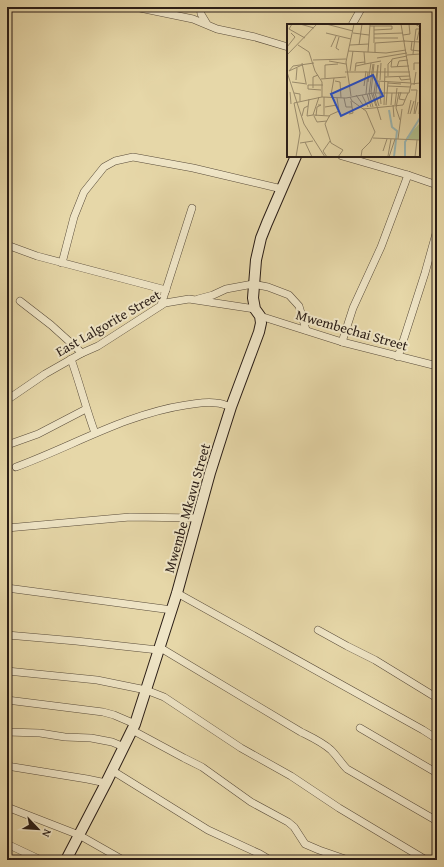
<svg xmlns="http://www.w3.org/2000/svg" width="444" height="867" viewBox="0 0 444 867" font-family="'Gentium Book Plus',serif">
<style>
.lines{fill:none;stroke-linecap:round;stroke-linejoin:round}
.street-casing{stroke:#594c3a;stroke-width:8}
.secondary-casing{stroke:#2a1d16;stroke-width:12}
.street{stroke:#efe5c6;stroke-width:7}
.secondary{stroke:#efe5c6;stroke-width:10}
.labels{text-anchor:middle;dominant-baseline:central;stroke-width:4;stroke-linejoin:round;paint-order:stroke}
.street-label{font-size:14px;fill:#2a1d16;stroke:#efe5c6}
.inset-river{fill:none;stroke:#9bb7b3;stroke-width:2}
.inset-road{fill:none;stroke:#9b8d6e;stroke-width:1}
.view{fill:#1d4ed8;fill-opacity:0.15;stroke:#1d4ed8;stroke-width:2}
.inset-edge{fill:none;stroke:#2a1d16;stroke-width:2}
</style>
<rect width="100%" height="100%" fill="#e6d7a8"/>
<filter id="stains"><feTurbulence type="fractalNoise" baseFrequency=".005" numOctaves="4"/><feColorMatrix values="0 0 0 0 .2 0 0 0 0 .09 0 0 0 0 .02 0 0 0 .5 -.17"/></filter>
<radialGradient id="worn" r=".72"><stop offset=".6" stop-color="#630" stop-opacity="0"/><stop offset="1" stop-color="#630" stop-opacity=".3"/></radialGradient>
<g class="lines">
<defs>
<g id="street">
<path d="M135,7L193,19L217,29L255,37L288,47"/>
<path d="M200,7L201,14L207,24"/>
<path d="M352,25L362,7"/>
<path d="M342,156L408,175L437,185"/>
<path d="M7,245L37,256L166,290"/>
<path d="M62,263L74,217L84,192L104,167L115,161L133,157L193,168L282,189"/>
<path d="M198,299L213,295L226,289L253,284L268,287L289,295L299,306L306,330"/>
<path d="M20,301L51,325L82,353"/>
<path d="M161,305L192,208"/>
<path d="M260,316L342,342L437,366"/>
<path d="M342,342L353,308L381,247L408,175"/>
<path d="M398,357L425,273L437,230"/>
<path d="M71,359C80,384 86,409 95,433"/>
<path d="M7,400L45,374L82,353L98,346L165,303L189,299L255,309"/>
<path d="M10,444L38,434L86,409"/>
<path d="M16,467C73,446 126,414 186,405C196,404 206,401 216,403C221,403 226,405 231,407"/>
<path d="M7,528L130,517L197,518"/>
<path d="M7,588L172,610"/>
<path d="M177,593L423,730L437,739"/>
<path d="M318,630L347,646L375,660L437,698"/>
<path d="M7,635L76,641L158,650"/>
<path d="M159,647L301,732C311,737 322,742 331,750C337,756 341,763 347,769L437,821"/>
<path d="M7,671L97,680L146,690L164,697L241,748L291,776L339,808L426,860"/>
<path d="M7,700L103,712L114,715L135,724"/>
<path d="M360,728L437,773"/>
<path d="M132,730L184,758L202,767L251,802L288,822L294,827L305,844L319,850L348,860"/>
<path d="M7,732L40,733L65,737L91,738L112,742L124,747"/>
<path d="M7,766L87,779L106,783"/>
<path d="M113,771L208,830L260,854L270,860"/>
<path d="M7,807L79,835L123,860"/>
<path d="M7,844L41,860"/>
</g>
<path id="secondary" d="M66,860L106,783L135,724L177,593L210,473L231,407L259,332L261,323L260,316L255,309L253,298L256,260L261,238L267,223L296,156"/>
</defs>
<use href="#street" class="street-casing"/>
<use href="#secondary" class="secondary-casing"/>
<use href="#street" class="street"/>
<use href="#secondary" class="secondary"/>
</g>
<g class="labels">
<g class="street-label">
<text transform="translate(108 323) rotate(-30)">East Lalgorite Street</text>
<text transform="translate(352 330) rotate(16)">Mwembechai Street</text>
<text transform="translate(187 508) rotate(-74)">Mwembe Mkavu Street</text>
</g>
</g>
<g transform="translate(287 24)">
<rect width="133" height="133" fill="#e6d7a8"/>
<path d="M133,99L132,116H119L120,113Z" fill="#b1bf8b"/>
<path class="inset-river" d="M102,86L105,103L110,107L107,133M118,133V118L133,94"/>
<path class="inset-road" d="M5,0L2,5L18,14M13,0L27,4M39,0L66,7M114,0L124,60L133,59M128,0L133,3L130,16M83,2H105V5L87,6M87,2V19M39,9L64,15M66,9L82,11M87,10L116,9M116,11L123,10L122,0M87,14H111M117,17L133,18M125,17L124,26L133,27M11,21L22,28L28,47L35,58V73M63,21L82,20M72,21L75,0M0,23L8,13L4,9M44,23L49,12M52,26L49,24L52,13M61,27L99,29L119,26M81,28L83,1M88,28V19L118,17M126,30L129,5H133M0,31L30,0M120,31L133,30M120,32L105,35L104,43L122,42M90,34L120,29M26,36L59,35M42,37L59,40M15,39L19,59M78,40L94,37M87,40L84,68L89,82M69,42L78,40L77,28M110,43L112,37L121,36M127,46V39H133M2,47L6,42L27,39M2,47L15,41M63,47L66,27M68,47L69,39L78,38M0,48L17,100L38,133M58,48H123M101,52V40L105,36M112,52L114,56L124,55M98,53L123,52M38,54V41L51,40M34,55L59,53M9,56L10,44M93,56L94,39M48,57L53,58L54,74M90,57L124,59M5,58L20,60M81,58L84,39M92,58L94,80M101,59L114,60M127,61L129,48M77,62L79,47M101,62L124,63M26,64V53L31,51M34,66L21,65V61H36M124,66H130L127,90M3,68L4,80M112,68L109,84L113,96M114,68L112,75L118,76M7,69L13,70V77M82,69L86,83M86,69L94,96M87,69L91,41L89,69M88,69L92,82M79,70L81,48M80,70L84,83M82,70L86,40M44,71L47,54M69,71L76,81M75,71L81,83M64,72L59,38L67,0M32,73L26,91L43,92M63,73L65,77L79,87L88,108L83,118L75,126L74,133M50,74L52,87L43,91L38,100L44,119L56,126L51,133M57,74L59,83H65M22,75L20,92L26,91M97,81L98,44M99,81L101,58M104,81L105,69M106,81L107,93M108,81L110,64M116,81L121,69M38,83L50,81M76,85L116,81M62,90L66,89L64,77M121,90L124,76M123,90L127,77M128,90L131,78M132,90L133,77M37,91V73M15,92L17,84L21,82M27,92L30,98L40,97M29,92L30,83L34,81H31M86,114L133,116M111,115L115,85M18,118L25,133M13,119L26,117M96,127L100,115M101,132L104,115M9,133L13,109L7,79L35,73L59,74L86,69H122L124,60M40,133L36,127L43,117M102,133L108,115M128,133L130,116"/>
<path class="view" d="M86,51L96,72L54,92L44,70Z"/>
<rect width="133" height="133" class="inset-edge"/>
</g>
<rect width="444" height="867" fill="none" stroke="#e6d7a8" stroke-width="24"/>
<rect x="8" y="8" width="428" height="851" fill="none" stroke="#2a1d16" stroke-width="2"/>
<rect x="12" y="12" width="420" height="843" fill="none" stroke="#2a1d16"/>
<g transform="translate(38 829) rotate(115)" stroke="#efe5c6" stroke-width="3" paint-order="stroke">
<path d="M0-3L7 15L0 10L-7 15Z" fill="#2a1d16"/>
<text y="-6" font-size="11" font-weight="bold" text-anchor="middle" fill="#2a1d16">N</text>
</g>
<rect width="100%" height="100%" filter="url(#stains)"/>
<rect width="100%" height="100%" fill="url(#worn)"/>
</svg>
